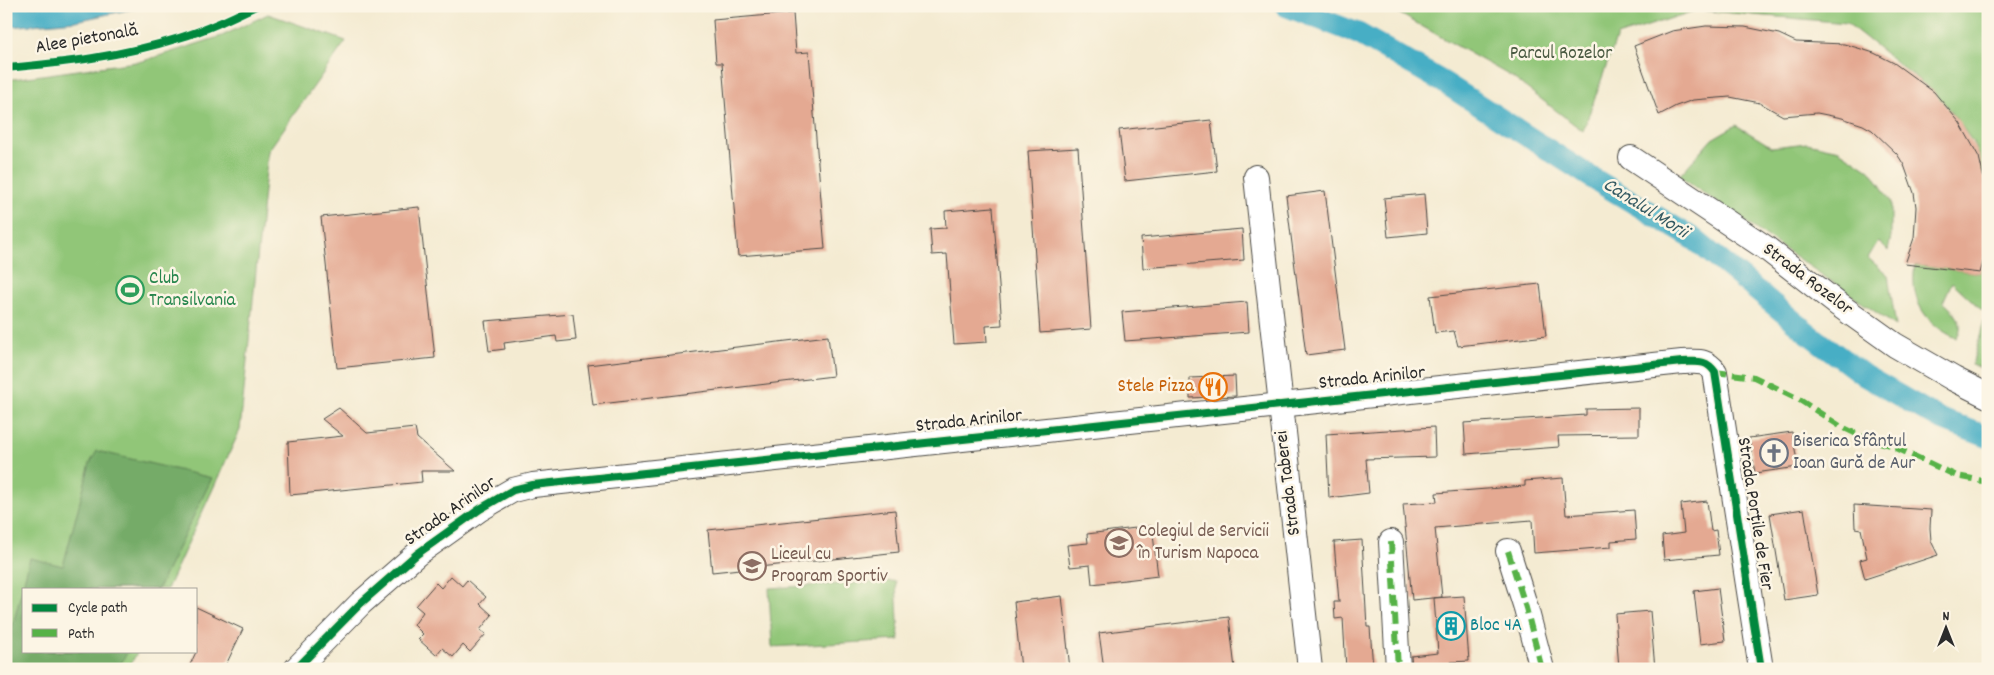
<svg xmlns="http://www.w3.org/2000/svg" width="1994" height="675" viewBox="0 0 1994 675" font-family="Dekko,sans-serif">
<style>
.green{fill:#91c678;stroke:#5e7852}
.forest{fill:#74ab68;stroke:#506b4a}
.water{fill:#46aec5;stroke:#386c78}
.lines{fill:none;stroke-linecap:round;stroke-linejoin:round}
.canal{stroke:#46aec5;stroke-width:22}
.building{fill:#e4a992}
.minor-casing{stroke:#494844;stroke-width:26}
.minor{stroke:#fff;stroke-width:24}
.quiet{stroke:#56b246;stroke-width:6;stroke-dasharray:12 6;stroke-linecap:butt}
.cycleway-casing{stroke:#fcf5e5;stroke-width:11}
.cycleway{stroke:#00873e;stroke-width:8}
.labels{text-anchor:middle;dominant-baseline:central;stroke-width:5;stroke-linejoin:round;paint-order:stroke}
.street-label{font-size:19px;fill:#2b2b2b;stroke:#fcf5e5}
.park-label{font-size:19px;fill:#4a5a42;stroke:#fcf5e5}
.leisure-label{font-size:19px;fill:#27864d;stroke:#fcf5e5;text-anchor:start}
.food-label{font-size:19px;fill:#c56008;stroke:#fcf5e5;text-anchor:end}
.worship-label{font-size:19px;fill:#5b616d;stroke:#fcf5e5;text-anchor:start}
.education-label{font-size:19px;fill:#785e54;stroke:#fcf5e5;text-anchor:start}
.culture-label{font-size:19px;fill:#0d838f;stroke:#fcf5e5;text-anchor:start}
.water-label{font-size:20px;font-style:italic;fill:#345961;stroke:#fcf5e5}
</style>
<rect width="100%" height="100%" fill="#fcf5e5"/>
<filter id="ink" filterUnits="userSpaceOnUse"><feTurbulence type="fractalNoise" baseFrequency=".02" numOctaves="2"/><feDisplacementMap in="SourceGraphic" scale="10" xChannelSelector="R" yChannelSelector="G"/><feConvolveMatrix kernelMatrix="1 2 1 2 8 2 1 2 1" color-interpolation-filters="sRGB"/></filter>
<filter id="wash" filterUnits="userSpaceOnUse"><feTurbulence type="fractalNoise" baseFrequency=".0096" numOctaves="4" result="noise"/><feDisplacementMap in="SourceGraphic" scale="20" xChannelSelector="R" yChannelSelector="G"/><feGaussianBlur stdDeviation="1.12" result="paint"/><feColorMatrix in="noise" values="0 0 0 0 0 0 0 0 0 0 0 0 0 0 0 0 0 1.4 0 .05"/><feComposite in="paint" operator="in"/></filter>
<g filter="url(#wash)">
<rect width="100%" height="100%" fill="#f4ebd2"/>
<g class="green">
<path d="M1386,6H1988V196L1979,157L1972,141L1948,107L1934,92L1847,23L1697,10L1617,36L1583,131L1512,77Z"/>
<path d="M268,14L346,41L268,151L240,430L167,589H24V651H138L128,669H6V80L143,61L222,36Z"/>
<path d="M1736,125L1772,147L1807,143L1839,150L1872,172L1891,202V237L1888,251L1878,241L1868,258L1888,275L1896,326L1679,176L1712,139Z"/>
<path d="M1988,246V370L1972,365L1986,314L1952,282L1943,302C1954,311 1967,324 1956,338C1925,324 1909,300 1915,265L1980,273Z"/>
<path d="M896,581L899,640L772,647L769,588Z"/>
</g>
<path class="forest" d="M97,451L212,478L158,589H24V651H128L118,669H6V652L30,558L63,566L90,463Z"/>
<path class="water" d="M6,6H147L76,21L9,27H6Z"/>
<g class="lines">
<path class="canal" d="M1286,6L1359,34L1443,82L1594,179L1694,239L1813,337L1865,376L1940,419L1988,437"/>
</g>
<g id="blocks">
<g class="building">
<path d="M793,13L796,53L809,52L825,249L738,256L722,63H716L713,20Z"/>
<path d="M1706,26L1745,27L1779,34L1796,42L1844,44L1858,48L1874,53L1894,63L1934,92L1960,123L1979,157L1988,196V246L1980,273L1905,264L1914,238L1916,207L1914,193L1904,165L1897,154L1872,130L1863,125L1842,118L1817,113L1783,116L1760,103L1730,97L1693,100L1676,106L1659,115L1634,46L1672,31Z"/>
<path d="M1211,120L1217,171L1125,181L1119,130Z"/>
<path d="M1078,148L1091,329L1040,333L1028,151Z"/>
<path d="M1325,191L1345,350L1306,355L1286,196Z"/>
<path d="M1424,194L1427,233L1388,237L1384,198Z"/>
<path d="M419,207L435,358L337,368L321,217Z"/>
<path d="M993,207L1002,325L986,326L987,342L954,344L947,254L932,255L930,229L946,228L945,211Z"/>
<path d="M1242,229L1244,260L1143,268L1141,238Z"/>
<path d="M1540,284L1546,336L1458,346L1454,331L1435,333L1430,296Z"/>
<path d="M1247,302L1249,332L1125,341L1122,312Z"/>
<path d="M573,314L576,340L557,342L556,336L504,343L505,349L489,351L485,321Z"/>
<path d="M828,336L833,376L593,405L588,365Z"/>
<path d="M1235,376L1236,396L1190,398V378Z"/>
<path d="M339,408L367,433L415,428L417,438L455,471H421L422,482L290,495L288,442L343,436L322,419Z"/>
<path d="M1639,408V435L1558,436L1559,447L1466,454L1464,423L1586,415V409Z"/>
<path d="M1434,427L1435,457L1366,459L1369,493L1329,498L1326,434Z"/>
<path d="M1792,432L1798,467L1755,473L1749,438Z"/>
<path d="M1563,478L1566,515L1634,510L1636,539L1611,541V547L1534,553L1532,520L1435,528L1442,597L1412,600L1403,504L1437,502L1436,493L1525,486V481Z"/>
<path d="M1707,501L1711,531L1716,530L1719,555L1664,560L1662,536L1684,533L1681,504Z"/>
<path d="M1854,505L1931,510L1930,528L1931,541L1938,555L1865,579L1860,560L1867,558L1861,529L1855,528Z"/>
<path d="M1804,509L1818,595L1784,600L1770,514Z"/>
<path d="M895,510L899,552L712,572L708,530Z"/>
<path d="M1152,526L1158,576L1092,584L1090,565L1070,567L1067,545L1088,543L1087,534Z"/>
<path d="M1362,540L1367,627H1370L1373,669H1346L1343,618L1335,619L1334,602H1339L1334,542Z"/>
<path d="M451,576L462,586L467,580L486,597L480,604L492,615L480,630L486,634L470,652L463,645L453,657L442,648L436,655L418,639L423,634L414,625L423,612L416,606L436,583L441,588Z"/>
<path d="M1718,588L1725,641L1700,644L1694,591Z"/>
<path d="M1062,596L1070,669H1021L1014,602Z"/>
<path d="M1464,596L1469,661L1451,662V669H1412L1411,656L1438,653L1434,598Z"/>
<path d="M196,607L243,629L224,669H188L196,652Z"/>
<path d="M1650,611L1655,669H1619L1615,614Z"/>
<path d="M1229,617L1235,669H1104L1099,633Z"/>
</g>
</g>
</g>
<g filter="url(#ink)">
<use href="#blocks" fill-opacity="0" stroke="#494844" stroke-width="1"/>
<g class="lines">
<defs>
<g id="minor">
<path d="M1631,158L1766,248L1839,305L1895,345L1954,379L1988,396"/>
<path d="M1256,177L1310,669"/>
<path d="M1391,542L1398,669"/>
<path d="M1508,551L1526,608L1542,669"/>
<path d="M296,669L361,603L417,554L480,509L513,490L533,485L1682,362C1697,362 1706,359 1715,372L1761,669"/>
</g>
</defs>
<use href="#minor" class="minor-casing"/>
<use href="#minor" class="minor"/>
<g class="quiet">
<path d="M1715,372L1754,377L1795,397L1840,426L1865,438L1890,445L1957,476L1988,482"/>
<path d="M1391,542L1398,669"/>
<path d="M1508,551L1526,608L1542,669"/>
</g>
<defs>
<g id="cycleway">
<path d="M6,68C64,63 123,56 179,38C206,30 231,18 256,6"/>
<path d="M296,669L361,603L417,554L480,509L513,490L533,485L1682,362C1697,362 1706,359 1715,372L1761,669"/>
</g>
</defs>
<use href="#cycleway" class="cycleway-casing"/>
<use href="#cycleway" class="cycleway"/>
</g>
</g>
<defs>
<symbol id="stadium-ring" viewBox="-11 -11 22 22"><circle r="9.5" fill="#fcf5e5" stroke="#2e9e5b" stroke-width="1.5"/><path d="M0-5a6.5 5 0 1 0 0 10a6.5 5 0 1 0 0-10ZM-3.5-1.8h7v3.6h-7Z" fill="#2e9e5b"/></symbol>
<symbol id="restaurant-ring" viewBox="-11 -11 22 22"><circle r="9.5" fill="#fcf5e5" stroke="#e8710a" stroke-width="1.5"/><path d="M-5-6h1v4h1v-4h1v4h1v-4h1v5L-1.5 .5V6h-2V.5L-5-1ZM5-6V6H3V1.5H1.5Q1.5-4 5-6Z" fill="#e8710a"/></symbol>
<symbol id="church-ring" viewBox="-11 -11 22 22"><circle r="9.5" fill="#fcf5e5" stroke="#6b7280" stroke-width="1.5"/><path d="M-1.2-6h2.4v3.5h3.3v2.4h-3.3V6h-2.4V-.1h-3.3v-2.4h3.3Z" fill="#6b7280"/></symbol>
<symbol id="school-ring" viewBox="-11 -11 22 22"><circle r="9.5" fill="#fcf5e5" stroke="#8d6e63" stroke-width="1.5"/><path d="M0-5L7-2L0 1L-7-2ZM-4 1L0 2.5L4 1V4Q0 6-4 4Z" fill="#8d6e63"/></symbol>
<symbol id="building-ring" viewBox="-11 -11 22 22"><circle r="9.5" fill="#fcf5e5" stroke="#0f9aa8" stroke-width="1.5"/><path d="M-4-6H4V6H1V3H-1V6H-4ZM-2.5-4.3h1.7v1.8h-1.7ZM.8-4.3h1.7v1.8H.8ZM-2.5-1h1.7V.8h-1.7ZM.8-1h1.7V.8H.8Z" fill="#0f9aa8"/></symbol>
</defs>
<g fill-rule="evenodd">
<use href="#stadium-ring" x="114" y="274" width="32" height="32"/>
<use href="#restaurant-ring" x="1197" y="371" width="32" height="32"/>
<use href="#church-ring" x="1758" y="437" width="32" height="32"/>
<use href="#school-ring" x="1103" y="527" width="32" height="32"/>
<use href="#school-ring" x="736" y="550" width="32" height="32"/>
<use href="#building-ring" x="1435" y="610" width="32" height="32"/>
</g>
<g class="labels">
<g class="street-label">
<text transform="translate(87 40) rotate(-10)">Alee pietonală</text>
<text transform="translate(1807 280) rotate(37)">Strada Rozelor</text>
<text transform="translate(1372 379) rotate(-6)">Strada Arinilor</text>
<text transform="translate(969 422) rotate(-6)">Strada Arinilor</text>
<text transform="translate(1289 483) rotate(-97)">Strada Taberei</text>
<text transform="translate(451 512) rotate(-35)">Strada Arinilor</text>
<text transform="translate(1754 514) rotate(81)">Strada Porțile de Fier</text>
</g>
<g class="park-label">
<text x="1561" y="54">Parcul Rozelor</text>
</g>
<g class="leisure-label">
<text x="149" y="279">Club<tspan x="149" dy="22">Transilvania</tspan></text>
</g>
<g class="food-label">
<text x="1194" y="387">Stele Pizza</text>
</g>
<g class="worship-label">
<text x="1793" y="442">Biserica Sfântul<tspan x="1793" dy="22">Ioan Gură de Aur</tspan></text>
</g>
<g class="education-label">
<text x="1138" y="532">Colegiul de Servicii<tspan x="1138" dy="22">în Turism Napoca</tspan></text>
<text x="771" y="555">Liceul cu<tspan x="771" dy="22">Program Sportiv</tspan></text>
</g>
<g class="culture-label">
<text x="1470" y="626">Bloc 4A</text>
</g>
<g class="water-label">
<text transform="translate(1645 209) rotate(32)">Canalul Morii</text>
</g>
</g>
<rect width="1994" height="675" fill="none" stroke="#fcf5e5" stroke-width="25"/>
<rect x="22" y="588" width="175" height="65" fill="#fcf5e5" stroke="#a8a49b"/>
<rect x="32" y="604" width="25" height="8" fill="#00873e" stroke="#a8a49b"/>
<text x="68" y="612" font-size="15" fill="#2b2b2b">Cycle path</text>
<rect x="32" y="629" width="25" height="8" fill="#56b246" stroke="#a8a49b"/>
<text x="68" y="638" font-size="15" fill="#2b2b2b">Path</text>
<g transform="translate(1946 628)" stroke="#fcf5e5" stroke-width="4" paint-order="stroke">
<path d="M0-4L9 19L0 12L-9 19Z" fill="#2b2b2b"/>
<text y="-8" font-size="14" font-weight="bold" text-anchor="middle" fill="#2b2b2b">N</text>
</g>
</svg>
